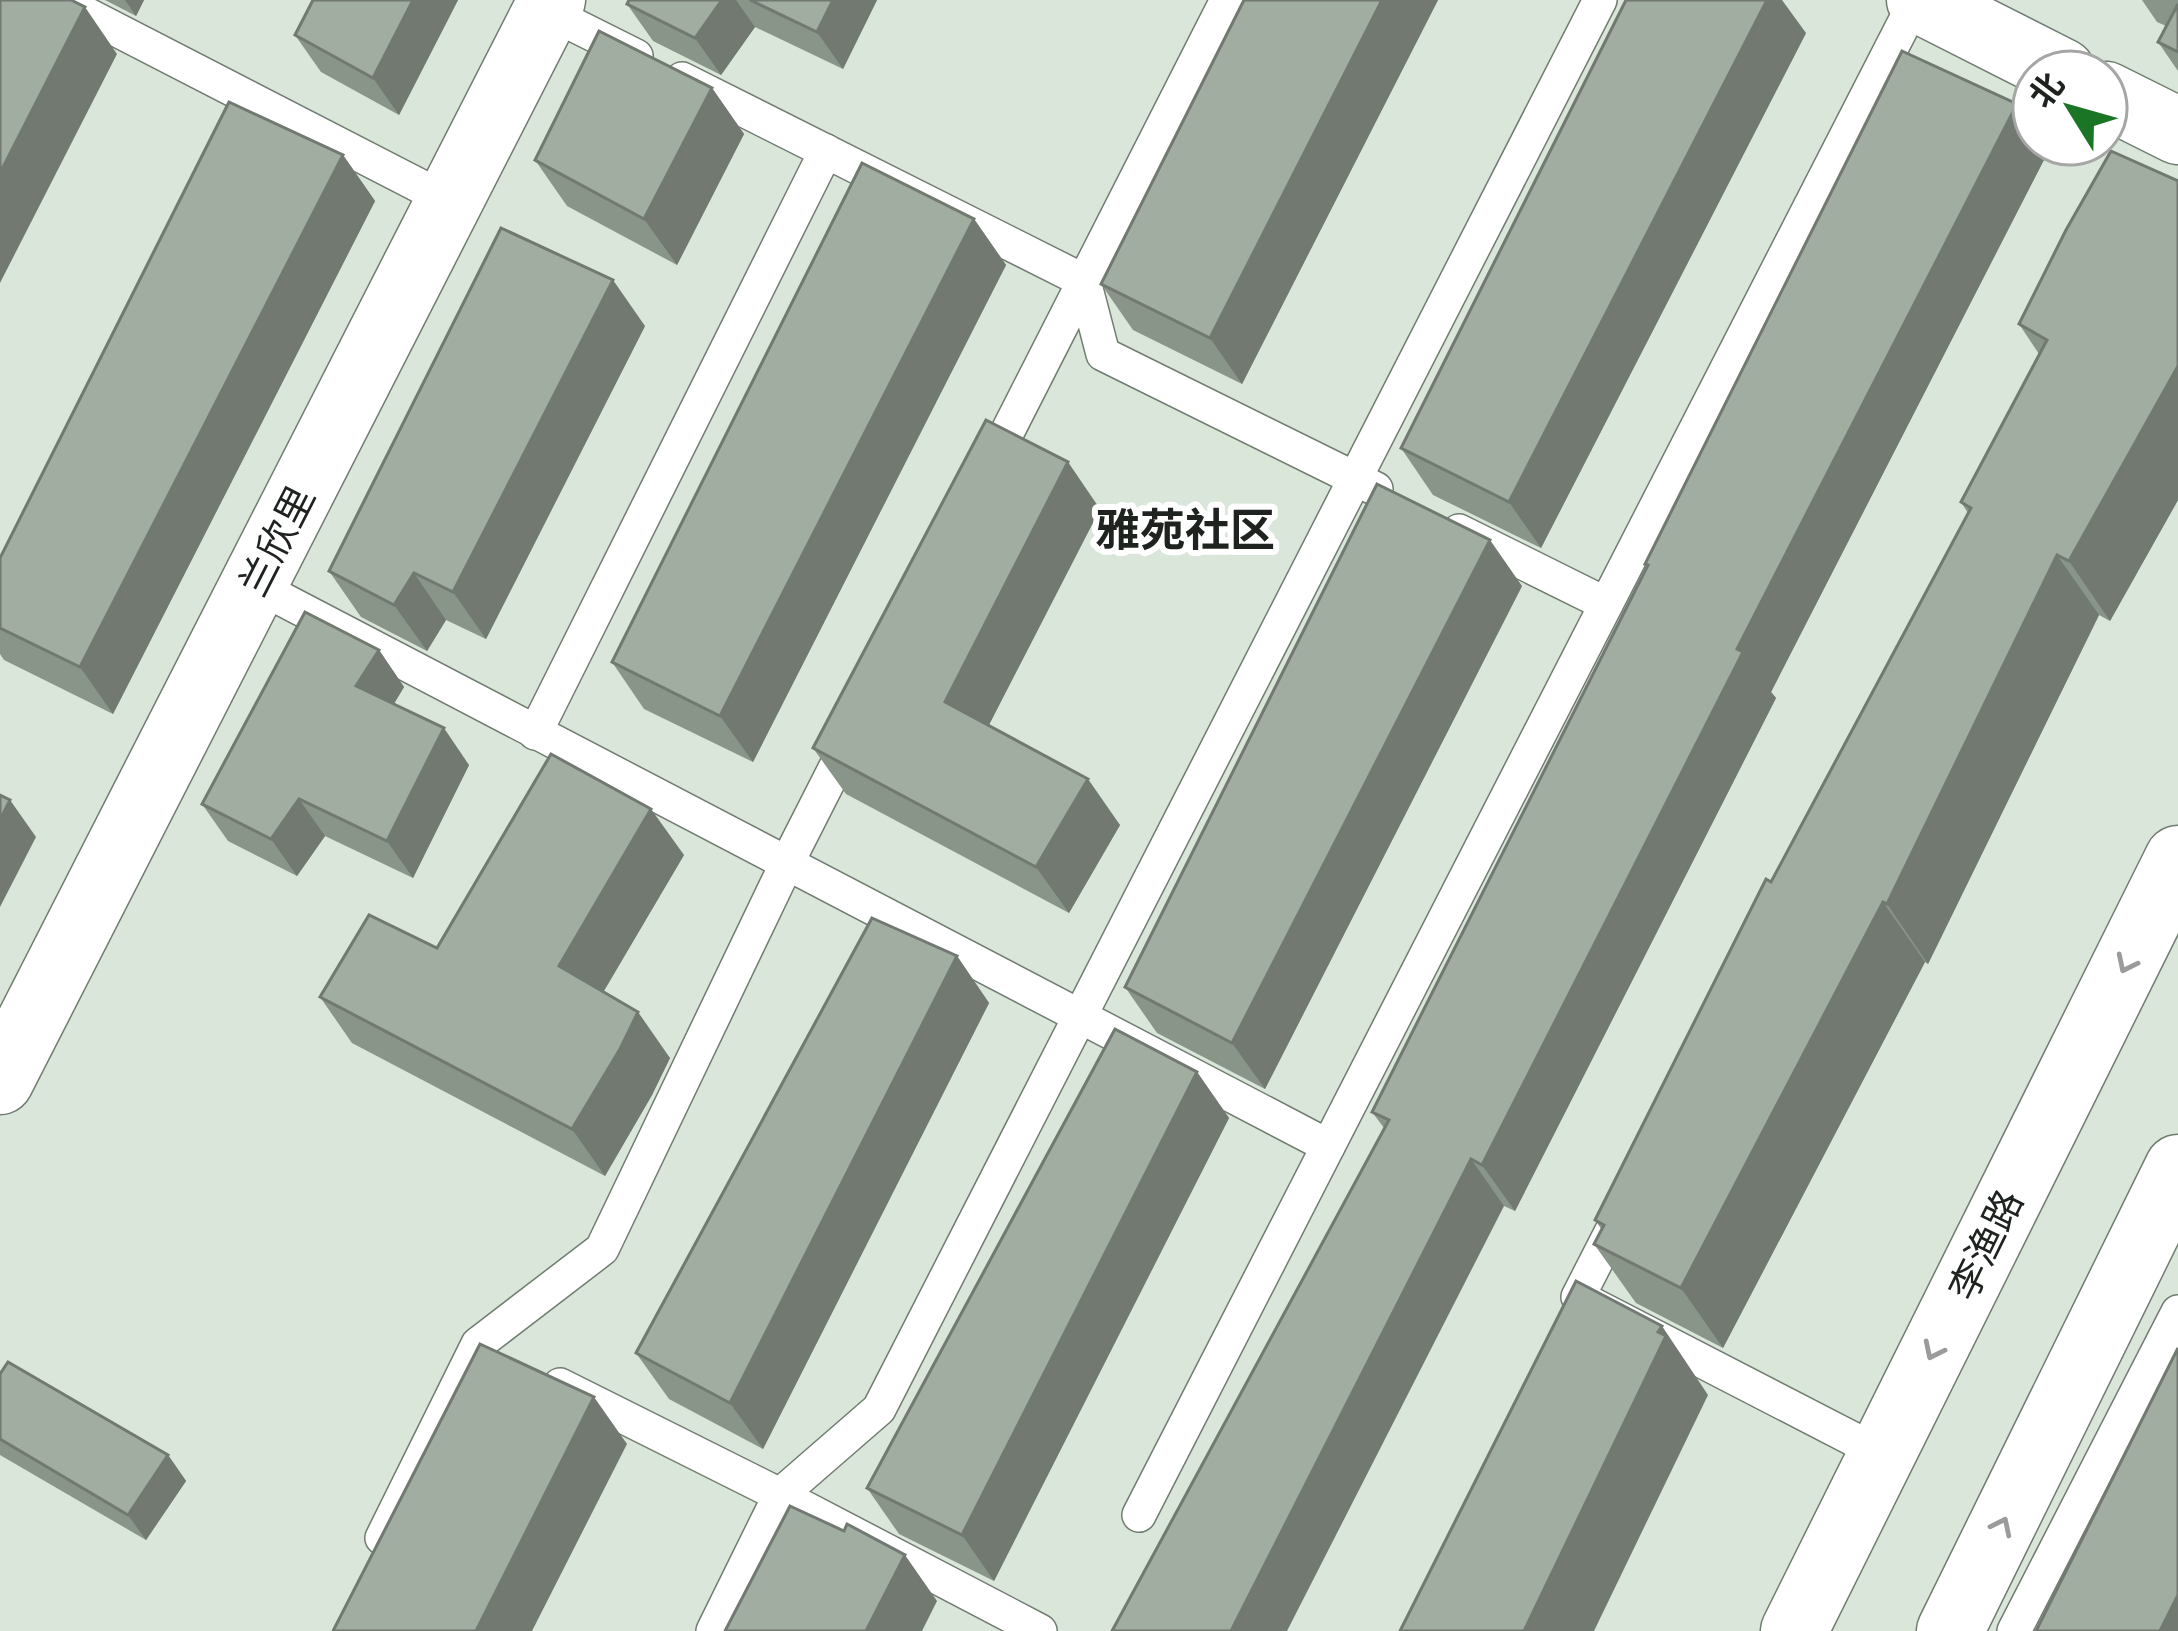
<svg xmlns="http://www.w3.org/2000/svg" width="2178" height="1631" viewBox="0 0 2178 1631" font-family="'Space Grotesk','Noto Sans SC',sans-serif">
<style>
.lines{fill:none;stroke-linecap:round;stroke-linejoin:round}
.service-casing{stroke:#717c71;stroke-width:36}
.minor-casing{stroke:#717c71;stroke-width:69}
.secondary-casing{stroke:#717c71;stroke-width:69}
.service{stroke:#fff;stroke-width:33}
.minor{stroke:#fff;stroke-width:66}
.secondary{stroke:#fff;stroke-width:66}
.wall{fill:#8a958a}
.shaded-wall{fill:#717971}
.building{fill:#a1ada1;stroke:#717971;stroke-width:3}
.oneway{stroke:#9a9c9a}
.labels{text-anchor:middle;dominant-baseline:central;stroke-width:12;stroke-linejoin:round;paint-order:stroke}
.street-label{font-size:39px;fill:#1f231f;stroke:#fff}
.quarter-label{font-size:45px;font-weight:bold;fill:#1f231f;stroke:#fff}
</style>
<rect width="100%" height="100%" fill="#dae6da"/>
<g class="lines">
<defs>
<g id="service">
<path d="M59,0L449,201"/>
<path d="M546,11L636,56"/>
<path d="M682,79L1084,281L1103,354L1376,489"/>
<path d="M988,470L1227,0"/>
<path d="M1459,531L1606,604"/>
<path d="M255,585L1328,1146"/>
<path d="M535,733L826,151"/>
<path d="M1621,1213L1578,1297L1882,1454"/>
<path d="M560,1385L780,1495L1040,1631"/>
<path d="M1139,1515L1916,0"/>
<path d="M382,1538L478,1344L602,1249L786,865L852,735"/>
<path d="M713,1631L780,1495L879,1409L1600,0"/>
<path d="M2014,1631L2178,1312"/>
</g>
<g id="minor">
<path d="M1920,0L2062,72"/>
<path d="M2106,95L2178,131"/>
<path d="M0,1081L552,0"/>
</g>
<g id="secondary">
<path d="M1794,1631L2178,859"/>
<path d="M1950,1631L2178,1168"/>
</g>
</defs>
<use href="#service" class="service-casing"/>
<use href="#minor" class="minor-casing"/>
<use href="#secondary" class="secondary-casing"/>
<use href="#service" class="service"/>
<use href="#minor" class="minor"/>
<use href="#secondary" class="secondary"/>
</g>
<g class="wall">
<path d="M105,0H144L136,16Z"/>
<path d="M313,0H458L399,115L321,72L295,35Z"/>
<path d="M629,0H877L843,69L755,27L721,75L653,41L627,4Z"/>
<path d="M1244,0H1438L1242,384L1133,330L1101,284Z"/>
<path d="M2142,0H2178V71L2158,42L2166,26L2157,22Z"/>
<path d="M1806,33L1541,548L1433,495L1401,448Z"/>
<path d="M712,88L744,134L677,265L567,206L535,160Z"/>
<path d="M2034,128L2049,150L1771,692L1776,698L1515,1211L1504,1206L1384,1128L1372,1112L1647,567L1645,564Z"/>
<path d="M343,155L375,201L113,714L4,660L0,654V558Z"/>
<path d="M2178,181V500L2110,621L2099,615L1928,964L1925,962L1723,1348L1636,1303L1594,1244L1602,1230L1595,1220L1771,882L1968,513L1961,502L2039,354L2019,324Z"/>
<path d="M974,219L1006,265L753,762L644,709L612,662Z"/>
<path d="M645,326L486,639L446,620L427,651L361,617L329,571Z"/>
<path d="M1100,509L989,725L1120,825L1069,913L846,794L813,748Z"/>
<path d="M1522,586L1265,1089L1157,1033L1125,987Z"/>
<path d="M379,650L404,687L394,704L469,765L413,878L325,836L297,876L228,841L202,804Z"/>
<path d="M684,855L603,992L670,1058L652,1095L605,1176L352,1043L320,997L437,948Z"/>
<path d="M957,956L989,1003L763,1449L669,1399L636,1353Z"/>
<path d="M1197,1072L1229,1118L994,1581L899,1534L867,1488Z"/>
<path d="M0,1374L168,1455L186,1481L146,1540L0,1455Z"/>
</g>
<g class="shaded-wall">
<path d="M125,0H144L136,16Z"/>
<path d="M413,0H458L399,115L373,78Z"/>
<path d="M722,0H736L755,27L721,75L695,38Z"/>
<path d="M833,0H877L843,69L817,32Z"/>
<path d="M1382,0H1438L1242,384L1210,338Z"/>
<path d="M1767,0H1782L1806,33L1541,548L1509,502Z"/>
<path d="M85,7L117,54L0,283V173Z"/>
<path d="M712,88L744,134L677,265L644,219Z"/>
<path d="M2017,104L2034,128V144H2045L2049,150L1771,692L1776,698L1515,1211L1482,1165L1737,649Z"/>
<path d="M343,155L375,201L113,714L80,667Z"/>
<path d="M974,219L1006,265L753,762L720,716Z"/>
<path d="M613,280L645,326L486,639L453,592Z"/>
<path d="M2178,366V500L2110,621L2069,561Z"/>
<path d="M1068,462L1100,509L977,748L945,702Z"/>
<path d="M1490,540L1522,586L1265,1089L1232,1043Z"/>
<path d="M2057,555L2099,615L1928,964L1887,904Z"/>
<path d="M414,573L446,620L427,651L394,605Z"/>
<path d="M379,650L404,687L382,723L356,686Z"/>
<path d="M444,728L469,765L413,878L387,841Z"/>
<path d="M1088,779L1120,825L1069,913L1036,867Z"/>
<path d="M299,799L325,836L297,876L271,839Z"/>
<path d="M10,800L36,837L0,907V820Z"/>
<path d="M651,809L684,855L591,1013L559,966Z"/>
<path d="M1883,902L1925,962L1723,1348L1681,1288Z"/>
<path d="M957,956L989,1003L763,1449L730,1403Z"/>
<path d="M638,1012L670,1058L652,1095L605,1176L572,1129Z"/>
<path d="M1197,1072L1229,1118L994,1581L962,1535Z"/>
<path d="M1471,1159L1504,1206L1287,1631H1231Z"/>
<path d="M1662,1326L1708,1395L1594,1631H1524Z"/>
<path d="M594,1397L627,1444L532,1631H476Z"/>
<path d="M168,1455L186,1481L146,1540L128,1515Z"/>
<path d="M905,1555L937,1601L922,1631H866Z"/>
<path d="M2178,1595V1631H2160Z"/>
</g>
<g class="building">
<path d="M0,0H71L85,7L0,173Z"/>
<path d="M313,0H413L373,78L295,35Z"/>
<path d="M629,0H722L695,38L627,4Z"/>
<path d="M750,0H833L817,32Z"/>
<path d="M1244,0H1382L1210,338L1101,284Z"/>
<path d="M1626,0H1767L1509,502L1401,448Z"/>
<path d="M2178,4V52L2158,42Z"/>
<path d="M599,31L712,88L644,219L535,160Z"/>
<path d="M1902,51L2017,104L1737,649L1743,652L1482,1165L1471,1159L1231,1631H1112L1389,1120L1372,1112L1648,565L1645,564Z"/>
<path d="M229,102L343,155L80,667L0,628V558Z"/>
<path d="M2111,151L2178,181V366L2069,561L2057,555L1887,904L1883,902L1681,1288L1594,1244L1604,1225L1595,1220L1766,879L1771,882L1971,508L1961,502L2047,340L2019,324L2066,230Z"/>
<path d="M862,163L974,219L720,716L612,662Z"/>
<path d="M501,228L613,280L453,592L414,573L394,605L329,571Z"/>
<path d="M986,420L1068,462L945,702L1088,779L1036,867L813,748Z"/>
<path d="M1377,484L1490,540L1232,1043L1125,987Z"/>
<path d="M305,612L379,650L356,686L444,728L387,841L299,799L271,839L202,804Z"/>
<path d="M551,754L651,809L559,966L638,1012L620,1049L572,1129L320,997L369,915L437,948Z"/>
<path d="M0,795L10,800L0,820Z"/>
<path d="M872,918L957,956L730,1403L636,1353Z"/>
<path d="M1115,1029L1197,1072L962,1535L867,1488Z"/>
<path d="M1576,1281L1662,1326L1658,1332L1666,1336L1524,1631H1400Z"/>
<path d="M480,1344L594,1397L476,1631H333Z"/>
<path d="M2178,1348V1595L2160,1631H2036Z"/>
<path d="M8,1362L168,1455L128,1515L0,1439V1374Z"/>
<path d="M790,1506L844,1531L847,1524L905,1555L866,1631H725Z"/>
</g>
<defs><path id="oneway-chevron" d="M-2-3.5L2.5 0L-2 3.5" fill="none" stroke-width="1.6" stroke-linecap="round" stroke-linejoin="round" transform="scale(3)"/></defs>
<g class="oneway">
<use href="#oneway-chevron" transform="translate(2126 964) rotate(116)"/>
<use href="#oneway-chevron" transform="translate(1933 1351) rotate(116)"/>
<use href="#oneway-chevron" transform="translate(2002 1526) rotate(-64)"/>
</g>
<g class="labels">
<g class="street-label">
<text transform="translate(277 541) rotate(-63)">兰欣里</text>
<text transform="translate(1986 1245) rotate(-64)">李渔路</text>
</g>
<g class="quarter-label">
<text x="1185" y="530">雅苑社区</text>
</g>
</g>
<g transform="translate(2070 108) rotate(307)"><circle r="57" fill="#ffffff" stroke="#a5a7a5" stroke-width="3"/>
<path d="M0-9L21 45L0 30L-21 45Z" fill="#1a7625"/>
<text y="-18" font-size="33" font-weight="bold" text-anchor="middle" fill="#1f231f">北</text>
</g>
</svg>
